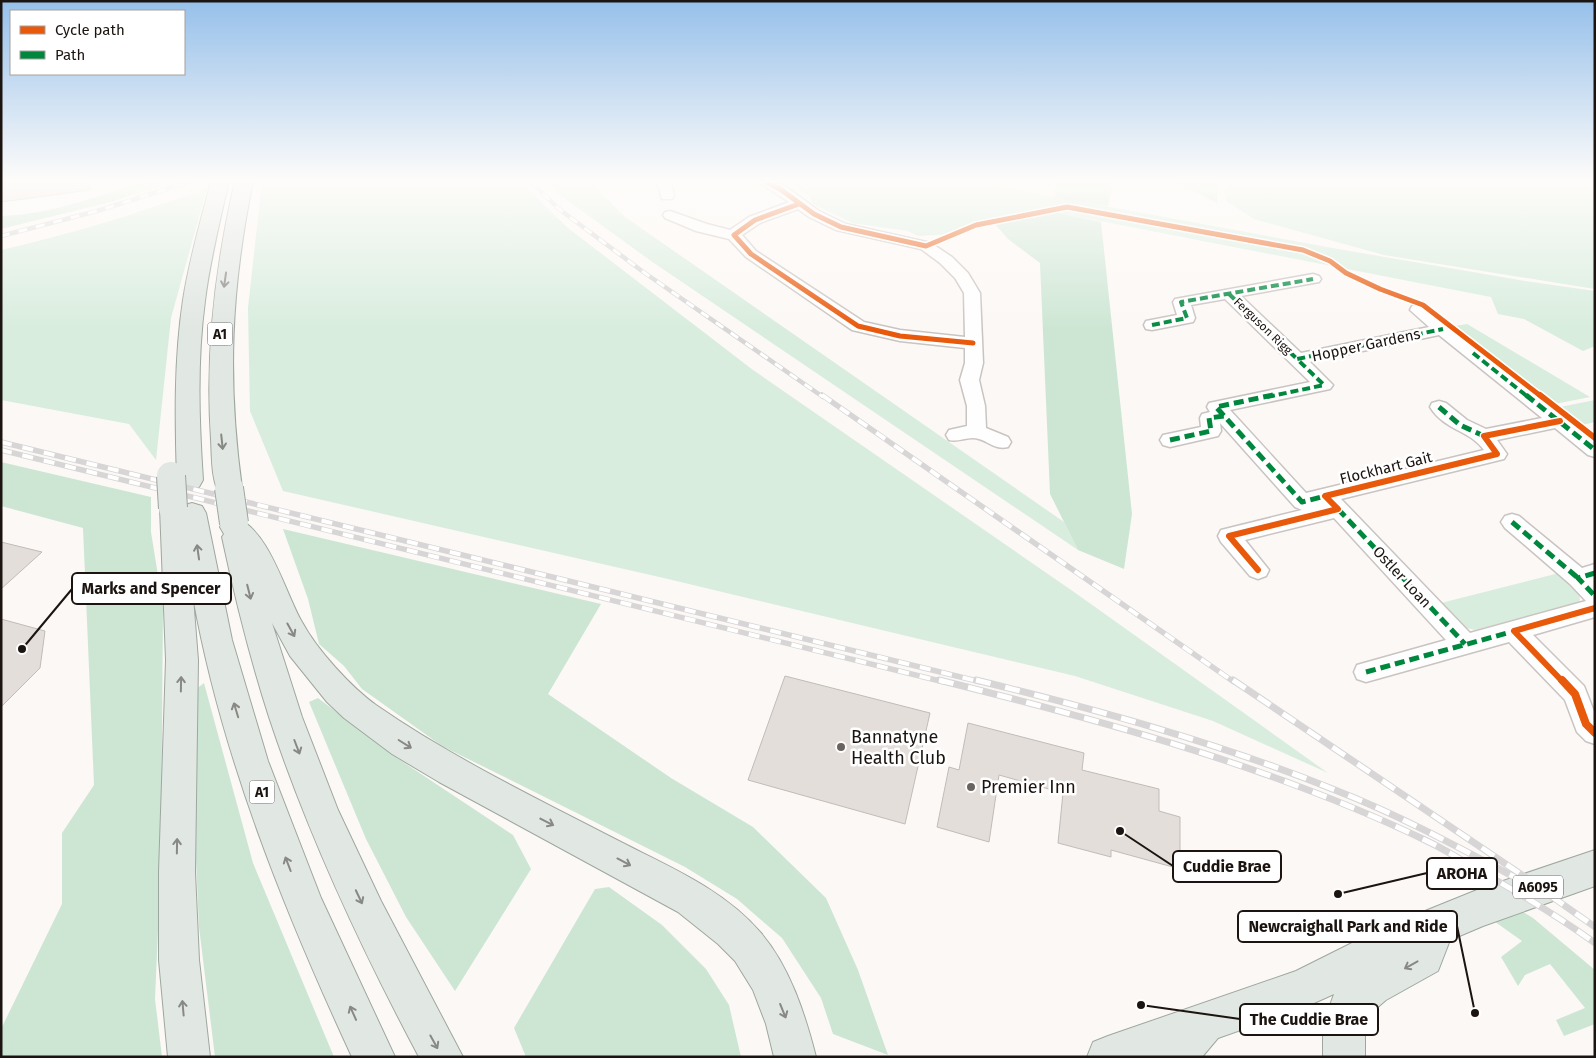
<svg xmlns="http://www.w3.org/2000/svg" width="1596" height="1058" viewBox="0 0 1596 1058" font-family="'Fira Sans',sans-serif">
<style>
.green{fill:#d8edde}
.forest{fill:#cde6d4}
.building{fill:#e4deda;stroke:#c1bcb8}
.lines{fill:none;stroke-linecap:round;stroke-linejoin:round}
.minor-casing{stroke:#c9c4c1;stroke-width:3}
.major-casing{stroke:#9ea79f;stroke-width:2}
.minor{fill:#fffefe;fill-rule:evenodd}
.major{fill:#e1e7e3;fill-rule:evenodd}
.rail-far2-casing{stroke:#d7d5d5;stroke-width:4.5}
.rail-far1-casing{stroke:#d7d5d5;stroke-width:5.5}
.rail-casing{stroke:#d7d5d5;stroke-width:7}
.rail-far2{stroke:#fff;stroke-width:3;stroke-dasharray:9;stroke-linecap:butt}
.rail-far1{stroke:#fff;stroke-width:4;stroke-dasharray:11;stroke-linecap:butt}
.rail{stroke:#fff;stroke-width:5;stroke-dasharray:15;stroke-linecap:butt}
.major-bridge-casing{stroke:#9ea79f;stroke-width:30;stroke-linecap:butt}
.major-bridge{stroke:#e1e7e3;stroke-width:28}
.quiet-far1{stroke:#00873e;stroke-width:4;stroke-dasharray:8 4;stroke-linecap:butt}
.quiet{stroke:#00873e;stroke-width:5;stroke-dasharray:10 5;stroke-linecap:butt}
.cycleway-far2-casing{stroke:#fff;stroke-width:8}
.cycleway-far1-casing{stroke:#fff;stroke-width:9}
.cycleway-casing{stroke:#fff;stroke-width:11}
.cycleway-far2{stroke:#e8590c;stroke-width:5}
.cycleway-far1{stroke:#e8590c;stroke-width:6}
.cycleway{stroke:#e8590c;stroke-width:8}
.oneway{stroke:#888884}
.poi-dot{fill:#6a6460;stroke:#fff;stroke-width:2}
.labels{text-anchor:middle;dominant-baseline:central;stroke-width:5;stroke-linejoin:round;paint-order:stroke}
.far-street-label{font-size:12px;fill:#1b1410;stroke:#fff}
.shield{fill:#fff;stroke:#5f5a58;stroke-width:1}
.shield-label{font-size:14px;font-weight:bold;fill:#1b1410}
.street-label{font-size:15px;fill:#1b1410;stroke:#fff}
.near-poi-label{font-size:18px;fill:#1b1410;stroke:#fff;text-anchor:start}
.leader{fill:none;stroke:#1b1410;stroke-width:2}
.callout-dot{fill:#1b1410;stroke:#fff;stroke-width:2}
.callout{fill:#fff;stroke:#1b1410;stroke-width:2}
.callout-label{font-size:16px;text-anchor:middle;font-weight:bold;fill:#1b1410}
</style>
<rect width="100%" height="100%" fill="#fcf8f5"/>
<g class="green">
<path d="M262,181H519L568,228L753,370L1074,592L1328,773L1213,721L1075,676L668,579L283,491L250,411L248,308Z"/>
<path d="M546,181H589L625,217L1064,522L1078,550L651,261L556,192Z"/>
<path d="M788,181H969L1338,249L1525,281L1595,291V346L1583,351L1524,319L1498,314L1491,297L1054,212L994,223L953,234L918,236L908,231L852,223L813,204L809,195L787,182Z"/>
<path d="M1227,181H1595V289L1384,255L1254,219L1226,201Z"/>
<path d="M207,188L171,318L156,460L129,424L1,400V250C71,234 140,213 207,188Z"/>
<path d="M1467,324L1590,397L1555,404L1455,326Z"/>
<path d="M1595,400V422L1582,425L1560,407Z"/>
<path d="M1559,573L1579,592L1580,600L1578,603L1475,630L1462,627L1437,604Z"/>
</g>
<g class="forest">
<path d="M147,181H174L114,201L1,229V216C51,215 100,195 147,181Z"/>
<path d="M1057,181H1113L1108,206L1054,198Z"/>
<path d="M1173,181H1218L1217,203Z"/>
<path d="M1054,212L1101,222L1132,514L1124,569L1078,550L1050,494L1040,263L1008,239L994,223Z"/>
<path d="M1,462L151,497V532L163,606L161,862L155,999L162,1057H1V1029L62,904V833L94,785L83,528L1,506Z"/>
<path d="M283,529L601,604L548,694L671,778L753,827L826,898L858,970L888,1055L833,1034L821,998L782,938L737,899L685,867L442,746L362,689L344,666L319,644L308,599Z"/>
<path d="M204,683L253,863L334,1057H215L199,927L193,795L195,690Z"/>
<path d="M318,698L397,758L513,835L531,869L455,991L406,917L366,839L309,702Z"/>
<path d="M609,887L662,925L706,969L729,1005L741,1057H526L514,1028L595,889Z"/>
<path d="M1520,910L1533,918L1595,970V1024L1564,1036L1556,1020L1585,1008L1550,964L1525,975L1518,986L1501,957L1522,941L1491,919Z"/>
</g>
<g class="building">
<path d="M1,181H90V190L1,202Z"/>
<path d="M1,542L42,552L1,589Z"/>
<path d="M1,619L45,631L40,668L1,707Z"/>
<path d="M785,676L930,713L905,824L748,780Z"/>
<path d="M968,723L1084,753L1082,770L1159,789V811L1180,817V869L1111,850V857L1058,843L1063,793L999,775L989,842L937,827L949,767L959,770Z"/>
</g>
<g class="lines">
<defs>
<g id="minor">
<path d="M657,181H671L674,196L672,199H662Z"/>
<path d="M757,181H775L785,186L819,211L846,224L931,243L952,257L968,273L980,293L983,363L979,380L985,406L986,428L1008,437L1011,442L1008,447C994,451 986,438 973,438C964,438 958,442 949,440L946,435L949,430L967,426V406L960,380L965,363V348L900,341L852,330L746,257L729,239L696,231L665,218L663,215L665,212L670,211L707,224L730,230L749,217L789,202ZM798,209L809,217L836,230L921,249L940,263L955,278L964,293L965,337L900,330L864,322L756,251L742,235L760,223Z"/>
<path d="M1313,274L1319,276L1321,279L1319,282L1241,296L1301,353L1429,327L1410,310L1412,306H1424L1595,440V457L1588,455L1555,428L1497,440L1507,454L1504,459L1341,499L1470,633L1586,601L1570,584L1505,528L1501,522L1505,516L1512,514L1519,516L1582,568L1595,564V617L1533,635L1584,686L1595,714V744L1586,741L1577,732L1565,700L1509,642L1366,682L1357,679L1354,672L1357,665L1446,640L1334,518L1245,540L1269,570L1266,576L1258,579L1250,576L1221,542L1218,536L1221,530L1322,505L1302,510L1295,507L1220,423L1221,431L1218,436L1170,447L1163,445L1160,440L1163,435L1201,427L1200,418L1202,414L1210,412L1207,407L1209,403L1310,382L1225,299L1191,305L1195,318L1193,322L1152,330L1146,329L1144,325L1146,321L1177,315L1173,302L1175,299ZM1439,335L1542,418L1486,429L1467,420L1446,403L1439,401L1432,403L1430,407C1444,430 1471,431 1484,450L1306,493L1230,410L1330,389L1333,385L1310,362Z"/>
</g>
<g id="major">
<path d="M211,181H229C220,221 210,260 205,301C197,360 199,420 203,480L199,487L190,489L181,487L177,480C175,420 174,360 183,300C189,260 201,220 211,181Z"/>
<path d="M235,181H253C231,290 227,378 242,488L238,495L229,498L220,495C211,480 212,456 211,439C205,351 215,267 235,181Z"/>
<path d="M173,498L183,501L185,505L192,503L202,506L206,513L232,640L268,761L321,898L395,1057H352C284,910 222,757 193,597L198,660L195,872L199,960L210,1057H168L159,960V872L166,660L160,508L163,501Z"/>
<path d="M234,517C269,528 285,593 302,622C317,650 351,687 376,705C451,757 534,797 615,839C665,865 723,888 761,933C790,967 805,1014 816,1057H774L766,1024L753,990L735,961L718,944L678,912L439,782L392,754L344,718L327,702L290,656L272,623L302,717L338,810L381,901L463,1057H419C361,948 308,835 269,717C250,658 235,598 222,537L224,534L220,527L224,520Z"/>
<path d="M1595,850V886L1483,926L1450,940L1438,971L1386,1000L1365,1018V1057H1323V1025L1334,994L1303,1008L1218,1038L1202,1057H1087L1093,1042L1108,1036L1296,971L1376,931L1435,907L1482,888Z"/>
</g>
</defs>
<use href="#minor" class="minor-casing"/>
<use href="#major" class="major-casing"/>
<use href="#minor" class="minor"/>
<use href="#major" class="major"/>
<defs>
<g id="rail-far2">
<path d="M530,181L559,209L642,271L823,397"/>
<path d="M1,236L97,211L192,181"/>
</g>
<g id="rail-far1">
<path d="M822,395L1234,682"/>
<path d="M1,442L981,682"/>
<path d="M1,450L944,682"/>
</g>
<g id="rail">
<path d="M939,680C1103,721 1274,767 1427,841C1444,849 1460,859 1476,869C1518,892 1556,915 1595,943"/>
<path d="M976,680C1098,710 1219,743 1335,790C1412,820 1483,861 1556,899"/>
<path d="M1233,680L1525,877"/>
<path d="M1551,896L1595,927"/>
</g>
</defs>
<use href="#rail-far2" class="rail-far2-casing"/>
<use href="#rail-far1" class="rail-far1-casing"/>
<use href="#rail" class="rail-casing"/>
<use href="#rail-far2" class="rail-far2"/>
<use href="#rail-far1" class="rail-far1"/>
<use href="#rail" class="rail"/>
<defs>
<g id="major-bridge">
<path d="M171,476L173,508"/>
<path d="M229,488L234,523"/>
</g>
</defs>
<use href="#major-bridge" class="major-bridge-casing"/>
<use href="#major-bridge" class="major-bridge"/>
<g class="quiet-far1">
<path d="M1229,294L1297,359"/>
<path d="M1152,325L1187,318L1181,302L1313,279"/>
<path d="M1473,353L1528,397"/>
<path d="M1267,397L1324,385L1297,359L1443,329"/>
</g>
<g class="quiet">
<path d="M1273,395L1216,407L1302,502L1325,496"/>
<path d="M1526,395L1595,450"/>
<path d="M1439,407L1460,425L1484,436"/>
<path d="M1170,440L1211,431L1209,418L1224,416"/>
<path d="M1338,509L1465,644"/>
<path d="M1512,522L1578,578"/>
<path d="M1595,573L1578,578L1595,596"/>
<path d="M1366,672L1518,630"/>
</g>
<defs>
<g id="cycleway-far2">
<path d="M764,181L780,189L814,214L841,227L926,246L976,225L1067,207L1303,250L1330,261L1346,273L1380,289L1423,305L1542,397"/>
<path d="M799,204L755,220L734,235L751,254L858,326L900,336L973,343"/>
</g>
<g id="cycleway-far1">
<path d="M1540,395L1595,438"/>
<path d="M1258,570L1229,536L1338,509L1325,496L1497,454L1484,436L1560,421"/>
<path d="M1563,682L1514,631L1595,608"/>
</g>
<path id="cycleway" d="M1562,680L1575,694L1586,724L1595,733"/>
</defs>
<use href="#cycleway-far2" class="cycleway-far2-casing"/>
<use href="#cycleway-far1" class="cycleway-far1-casing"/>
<use href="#cycleway" class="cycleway-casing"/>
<use href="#cycleway-far2" class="cycleway-far2"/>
<use href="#cycleway-far1" class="cycleway-far1"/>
<use href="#cycleway" class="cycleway"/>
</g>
<defs><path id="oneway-shaft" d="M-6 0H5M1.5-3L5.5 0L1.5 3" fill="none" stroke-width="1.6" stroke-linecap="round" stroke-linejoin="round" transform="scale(1.25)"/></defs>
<g class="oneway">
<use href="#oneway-shaft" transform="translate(225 280) rotate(98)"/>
<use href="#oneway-shaft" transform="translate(222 442) rotate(84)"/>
<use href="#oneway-shaft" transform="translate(198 552) rotate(-98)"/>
<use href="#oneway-shaft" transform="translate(249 592) rotate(76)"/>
<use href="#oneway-shaft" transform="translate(291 630) rotate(61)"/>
<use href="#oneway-shaft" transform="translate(181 684) rotate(-89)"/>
<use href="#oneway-shaft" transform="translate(236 710) rotate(-107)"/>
<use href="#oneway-shaft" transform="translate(405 744) rotate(32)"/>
<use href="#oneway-shaft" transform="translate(297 747) rotate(69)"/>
<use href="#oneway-shaft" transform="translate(547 822) rotate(27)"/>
<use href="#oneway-shaft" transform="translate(177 846) rotate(-89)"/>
<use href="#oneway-shaft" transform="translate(624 862) rotate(28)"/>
<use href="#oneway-shaft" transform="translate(288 864) rotate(-111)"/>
<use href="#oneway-shaft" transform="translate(359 897) rotate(65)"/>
<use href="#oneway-shaft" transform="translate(1411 965) rotate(151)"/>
<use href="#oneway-shaft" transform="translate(183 1008) rotate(-95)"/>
<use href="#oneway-shaft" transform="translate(783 1011) rotate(68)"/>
<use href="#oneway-shaft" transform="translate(353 1013) rotate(-114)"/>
<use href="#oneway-shaft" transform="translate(434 1042) rotate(61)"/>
</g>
<linearGradient id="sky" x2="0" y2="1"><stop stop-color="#96c0ea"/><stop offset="0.55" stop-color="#fefcfa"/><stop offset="1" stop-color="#fefcfa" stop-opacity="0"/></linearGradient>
<rect width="1596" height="329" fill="url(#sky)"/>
<g class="poi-dot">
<circle cx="841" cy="747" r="5"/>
<circle cx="971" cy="787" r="5"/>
</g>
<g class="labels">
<g class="far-street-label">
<text transform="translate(1263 326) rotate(44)">Ferguson Rigg</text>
</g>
<g class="shield">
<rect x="207.5" y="322.5" width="25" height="23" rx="4"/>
<rect x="249.5" y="780.5" width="25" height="23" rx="4"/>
<rect x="1513" y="875.5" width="50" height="23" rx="4"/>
</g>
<g class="shield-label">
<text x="220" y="334">A1</text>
<text x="262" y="792">A1</text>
<text x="1538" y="887">A6095</text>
</g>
<g class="street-label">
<text transform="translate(1366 345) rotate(-12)">Hopper Gardens</text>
<text transform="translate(1386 468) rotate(-14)">Flockhart Gait</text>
<text transform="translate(1402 577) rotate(47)">Ostler Loan</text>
</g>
<g class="near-poi-label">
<text x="851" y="737">Bannatyne<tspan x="851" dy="21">Health Club</tspan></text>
<text x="981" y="787">Premier Inn</text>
</g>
</g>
<path class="leader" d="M22 649L72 589M1120 831L1173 866M1338 894L1427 873M1475 1013L1457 926M1141 1005L1240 1019"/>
<g class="callout-dot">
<circle cx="22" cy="649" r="5"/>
<circle cx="1120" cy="831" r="5"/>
<circle cx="1338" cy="894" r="5"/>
<circle cx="1475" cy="1013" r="5"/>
<circle cx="1141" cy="1005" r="5"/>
</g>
<g class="callout">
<rect x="72" y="573" width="159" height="31" rx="5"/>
<rect x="1173" y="851" width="108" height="31" rx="5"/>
<rect x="1427" y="858" width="70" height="31" rx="5"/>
<rect x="1238" y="911" width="219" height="31" rx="5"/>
<rect x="1240" y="1004" width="138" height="31" rx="5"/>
</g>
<g class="callout-label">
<text x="151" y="594">Marks and Spencer</text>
<text x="1227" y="872">Cuddie Brae</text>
<text x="1462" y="879">AROHA</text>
<text x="1348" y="932">Newcraighall Park and Ride</text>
<text x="1309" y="1025">The Cuddie Brae</text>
</g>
<rect width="1596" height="1058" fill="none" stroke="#1b1410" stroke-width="5"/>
<rect x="10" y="10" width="175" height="65" fill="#ffffff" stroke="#a4a19f"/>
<rect x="20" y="26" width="25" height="8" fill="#e8590c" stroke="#a4a19f"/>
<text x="55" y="35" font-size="15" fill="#1b1410">Cycle path</text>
<rect x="20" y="51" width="25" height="8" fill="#00873e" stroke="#a4a19f"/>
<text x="55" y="60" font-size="15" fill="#1b1410">Path</text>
</svg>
